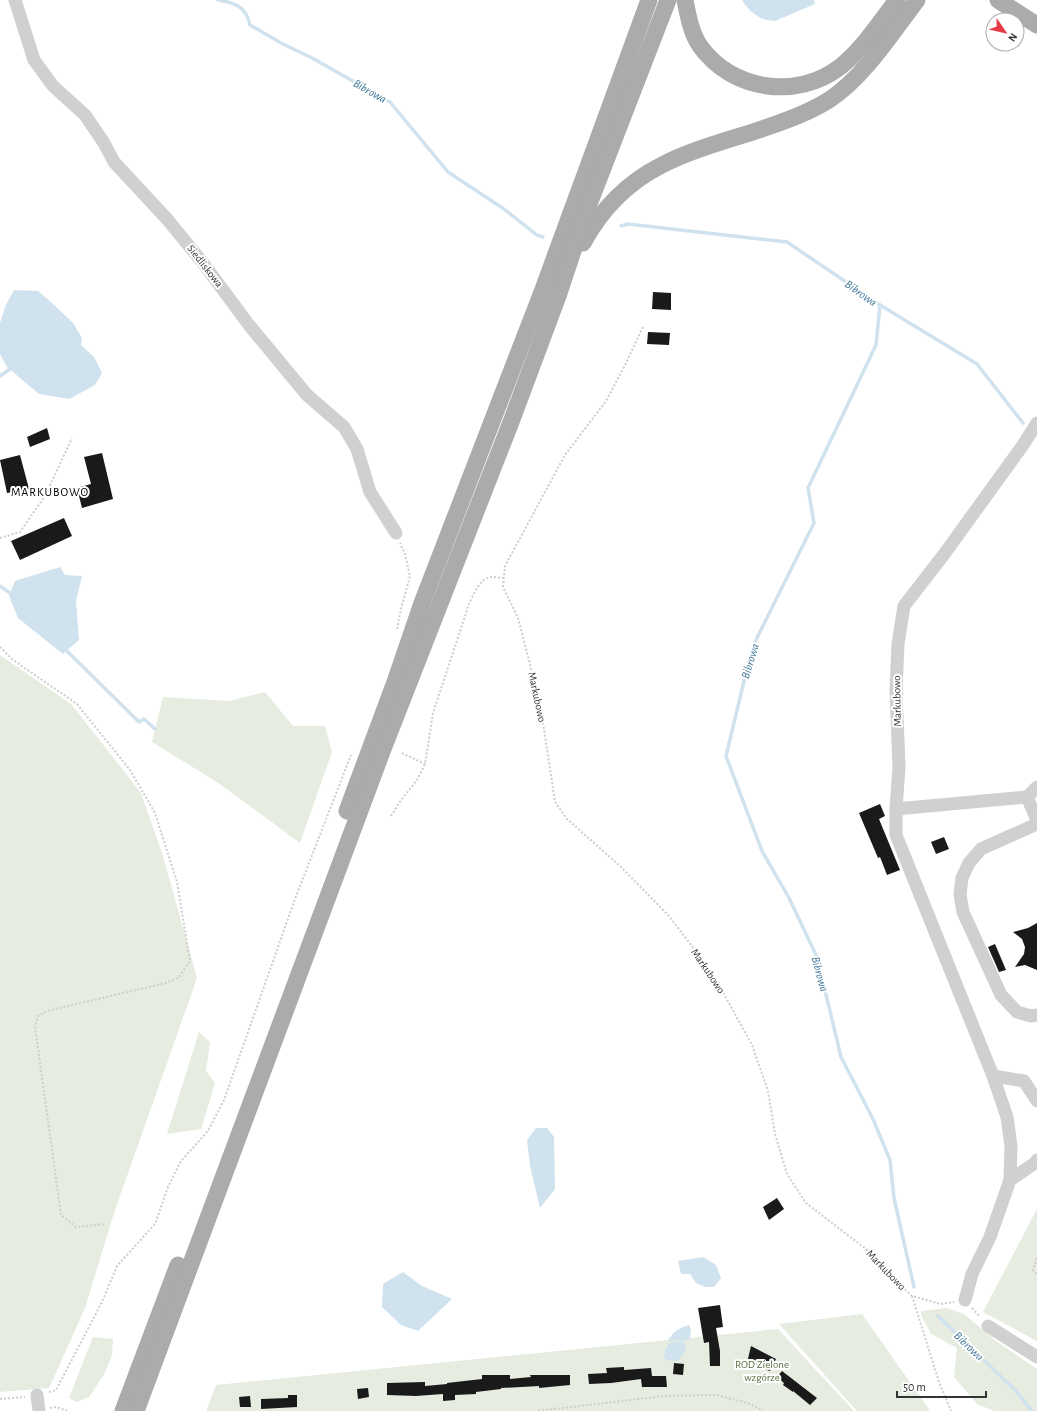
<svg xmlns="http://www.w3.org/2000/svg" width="1037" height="1411" viewBox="0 0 1037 1411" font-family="'Alegreya Sans',sans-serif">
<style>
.green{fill:#e6ecdf}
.water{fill:#cfe2ee}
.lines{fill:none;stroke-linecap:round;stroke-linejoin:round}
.stream{stroke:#cfe2ee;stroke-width:3.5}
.building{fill:#1a1a1a}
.path{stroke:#cdcdcd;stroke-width:2;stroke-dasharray:2 2;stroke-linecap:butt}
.minor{stroke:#d0d0d0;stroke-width:13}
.major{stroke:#ababab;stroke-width:17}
.labels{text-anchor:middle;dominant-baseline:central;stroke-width:4;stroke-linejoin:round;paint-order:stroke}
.street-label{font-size:11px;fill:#333;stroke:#fff}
.park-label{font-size:11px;fill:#56703f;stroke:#fff}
.water-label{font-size:12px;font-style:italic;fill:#3f7597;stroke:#fff}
.neighbourhood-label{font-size:12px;letter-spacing:1px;fill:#000;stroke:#fff}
</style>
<rect width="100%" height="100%" fill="#fff"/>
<g class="green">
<path d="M0,655L71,704L141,793L163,856L197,978L115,1210L85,1308L49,1388L0,1392Z"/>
<path d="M265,692L293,726H325L332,752L300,843L220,784L152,742L163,697L230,701Z"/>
<path d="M199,1032L210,1042L206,1071L215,1083L201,1129L167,1134Z"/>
<path d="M1037,1209V1341L983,1312Z"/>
<path d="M947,1308L964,1314L996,1341L1037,1369V1411H994L977,1404L954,1377L957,1348L931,1334L921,1315V1311Z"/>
<path d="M862,1314L930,1411H857L779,1324Z"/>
<path d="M778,1329L854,1411H206L216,1385Z"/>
<path d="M93,1337L113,1339L112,1355L105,1373L89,1397L77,1402L69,1398Z"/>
</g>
<g class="water">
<path d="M742,0H814L815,4L775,21C761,21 749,12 742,0Z"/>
<path d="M14,290L38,291L52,303L73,323L82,338L81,345L94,357L102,373L95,385L69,399L39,394L7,367L0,354V323L6,305Z"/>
<path d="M60,567L65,575L82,576L76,601L79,640L63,654L18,618L9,596L15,581Z"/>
<path d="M536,1128H547L554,1137L555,1189L540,1208L530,1166L527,1140Z"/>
<path d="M703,1257L716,1265L721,1278L714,1287H705L696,1283L690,1274H681L678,1261Z"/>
<path d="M403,1272L422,1286L452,1299L418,1331L401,1325L382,1307L383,1284Z"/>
<path d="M689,1325L691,1329L690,1338L687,1340L668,1341C672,1332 679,1328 689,1325Z"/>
<path d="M684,1341L686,1349L678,1361L667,1360L664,1357L665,1351L669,1343Z"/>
</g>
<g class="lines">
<g class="stream">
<path d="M218,0C235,3 246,6 250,25L281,43L312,58L390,102L448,172L504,209L537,235L543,237"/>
<path d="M621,226L628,224L787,242L880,305L977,364L1023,423"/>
<path d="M880,305L876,345L808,488L814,523L752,648L726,756L762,851L789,898L817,957L841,1057L873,1119L890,1160L894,1198L914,1287"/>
<path d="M0,376L10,369"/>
<path d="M0,586L10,593"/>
<path d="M67,651L139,722L144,719L155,729"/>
<path d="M938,1316L1016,1391L1032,1411"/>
</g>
</g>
<g class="building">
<path d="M653,292L671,293V310L652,309Z"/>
<path d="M648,332L670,333L669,345L647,344Z"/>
<path d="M47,428L50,439L30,447L27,437Z"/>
<path d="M102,453L113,499L82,508L77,488L91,484L84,457Z"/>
<path d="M20,455L29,489L7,493L0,460Z"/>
<path d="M64,518L72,536L20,560L11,541Z"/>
<path d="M880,804L885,816L879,819L900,870L887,875L880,857L878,858L859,813Z"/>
<path d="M944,837L949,849L936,854L931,842Z"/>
<path d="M1037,923V970L1025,965L1015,967L1024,954L1025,947L1022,939L1013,932L1028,928Z"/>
<path d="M995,944L1006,970L999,972L988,947Z"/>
<path d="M777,1198L784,1209L769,1220L763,1207Z"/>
<path d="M720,1305L723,1327L716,1328L720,1351V1366H710L709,1342L704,1343L698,1308Z"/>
<path d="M751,1346L776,1359L770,1371L747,1363Z"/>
<path d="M674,1363L684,1364L683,1375L673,1374Z"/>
<path d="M624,1367V1370L651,1368L652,1376H666L667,1387H642L641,1379L611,1383L589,1384L588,1374L607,1373L606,1368Z"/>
<path d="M782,1371L817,1398L810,1405L793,1391V1392L783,1385L784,1383L777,1377Z"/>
<path d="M482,1375H510V1379L531,1377L530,1375H570V1385L539,1388V1386L501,1388V1389L476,1392V1394L455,1395V1400L443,1401V1394L416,1396L387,1395V1383L425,1382V1386L447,1384V1383L482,1379Z"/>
<path d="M368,1388L369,1397L358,1399L357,1389Z"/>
<path d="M288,1395H297V1407L261,1409V1399L288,1398Z"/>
<path d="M250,1396L251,1407H240L239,1397Z"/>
</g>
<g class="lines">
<g class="path">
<path d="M643,327L626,363L606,401L565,455L505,566L503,587L518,618L529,660L544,729L555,802L567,819L620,866L669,916L713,974L752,1045L768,1091L775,1134L787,1174L806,1203L875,1256L894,1279L912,1296L941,1304L954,1302"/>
<path d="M0,538L20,532L45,496L72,438"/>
<path d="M397,629L401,609L410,576L405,554L400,543"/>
<path d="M0,647L13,660L77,704L130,770L155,813L177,882L190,961L179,977L166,983L47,1011L38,1016L35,1027L61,1215L76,1227L106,1224"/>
<path d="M402,753L425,764"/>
<path d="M391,816L401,800L417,780L425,764L433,713L469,604C473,595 480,578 491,577C495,577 500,578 504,578"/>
<path d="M1037,1258L1033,1270L1037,1274"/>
<path d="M912,1296L939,1382L951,1411"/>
<path d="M972,1308L980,1317"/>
<path d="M49,1392L56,1390L102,1302L117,1266L155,1224L168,1187L181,1161L208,1131L224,1100L295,899L351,755"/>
<path d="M0,1399L25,1397"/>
<path d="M50,1408L56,1407L68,1411"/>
<path d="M538,1411L663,1396L716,1395L748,1403L763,1411"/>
</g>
<g class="minor">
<path d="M15,0L34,60L53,86L85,115L104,143L114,162L167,219L203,263L249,325L307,395L344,427L357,449L370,492L396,533"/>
<path d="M1037,423L1023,445L945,553L904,606L898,644L896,690L899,767L896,809V835L993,1076L1024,1081L1037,1101"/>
<path d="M1027,797L1037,820"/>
<path d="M896,809L1027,797L1037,787"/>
<path d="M1037,824L981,849L969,863L962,878L960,894L963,912L1001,995L1017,1012L1031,1016L1037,1015"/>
<path d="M993,1076L1007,1117L1011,1146L1010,1180"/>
<path d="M965,1300L972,1274L990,1237L1010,1180L1035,1163L1037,1160"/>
<path d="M988,1326L1037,1357"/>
<path d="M37,1395L39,1411"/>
</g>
<g class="major">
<path d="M685,0C688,15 691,33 700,46C732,91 797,100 840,67C863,49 879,23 897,0"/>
<path d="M998,0L1037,25"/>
<path d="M583,243C601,210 628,182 662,165C693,149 729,140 762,129C785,121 808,113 829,100C864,77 892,33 917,0"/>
<path d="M347,811L395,682L422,603L542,292L649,0"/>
<path d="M123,1411L178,1265"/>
<path d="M136,1411L383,749L511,422L558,296L586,212L668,0"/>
</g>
</g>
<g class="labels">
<g class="street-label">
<text transform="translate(205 266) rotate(52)">Siedliskowa</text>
<text transform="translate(537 697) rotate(78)">Markubowo</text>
<text transform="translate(897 701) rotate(-91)">Markubowo</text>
<text transform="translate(708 971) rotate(56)">Markubowo</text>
<text transform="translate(886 1270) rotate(46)">Markubowo</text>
</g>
<g class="park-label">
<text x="762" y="1364">ROD Zielone<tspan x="762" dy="13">wzgórze</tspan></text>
</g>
<g class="water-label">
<text transform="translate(370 91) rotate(30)">Bibrowa</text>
<text transform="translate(861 293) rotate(36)">Bibrowa</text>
<text transform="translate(750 661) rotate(-73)">Bibrowa</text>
<text transform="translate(820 974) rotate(75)">Bibrowa</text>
<text transform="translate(969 1346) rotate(44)">Bibrowa</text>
</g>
<g class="neighbourhood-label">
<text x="50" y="492">MARKUBOWO</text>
</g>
</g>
<g transform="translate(1005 32) rotate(124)"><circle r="19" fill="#ffffff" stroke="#adadad"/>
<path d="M0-3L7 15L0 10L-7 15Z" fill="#e63946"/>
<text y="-6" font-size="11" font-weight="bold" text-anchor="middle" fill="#333333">N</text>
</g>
<path d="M897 1391v6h89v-6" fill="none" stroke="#333333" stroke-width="2"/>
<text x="903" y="1391" font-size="12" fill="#333333" stroke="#ffffff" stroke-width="3" paint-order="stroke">50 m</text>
</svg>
